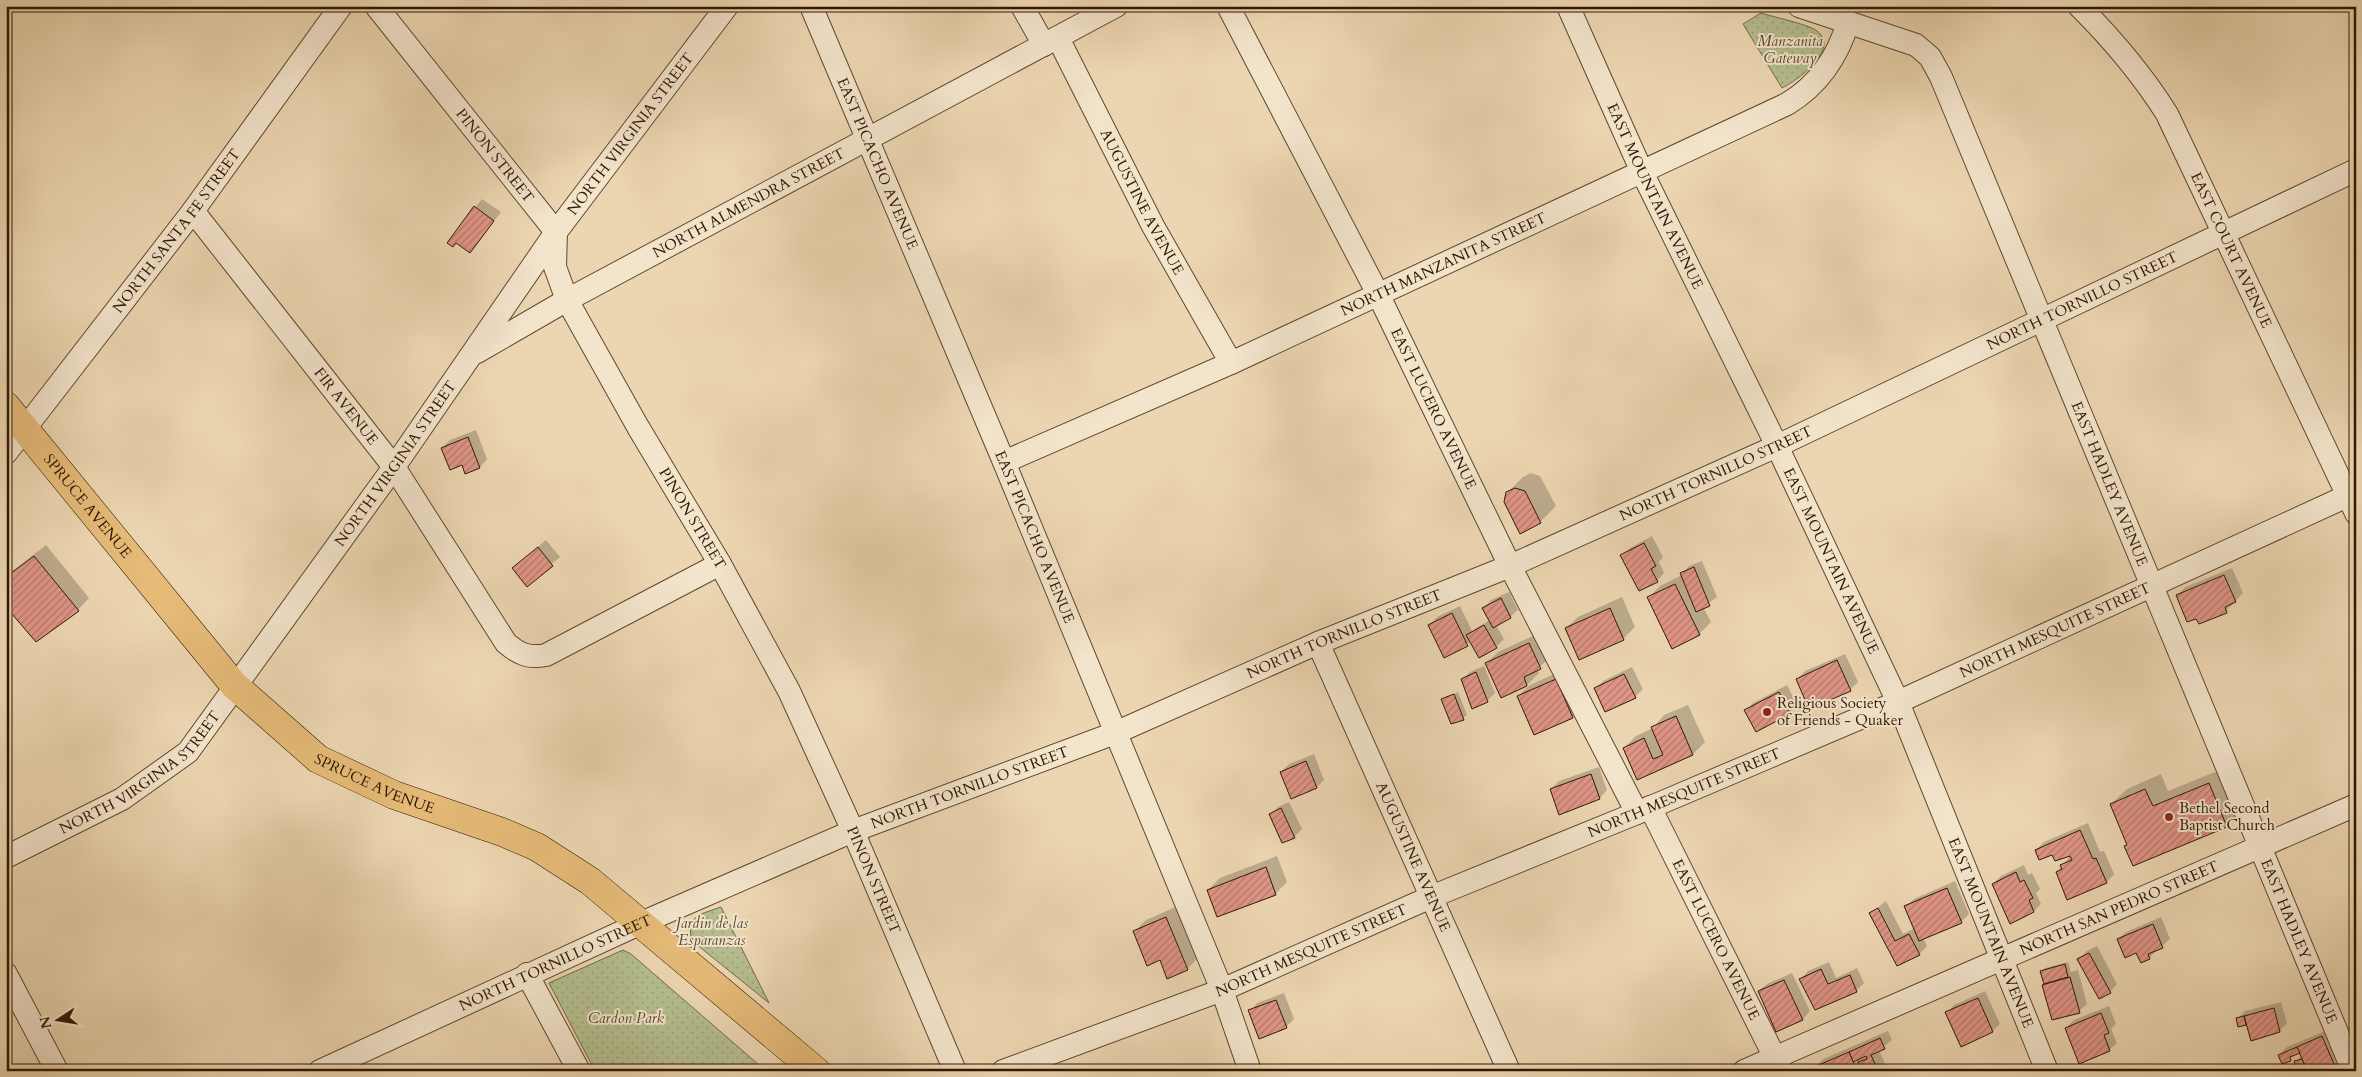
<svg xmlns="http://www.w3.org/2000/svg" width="2362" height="1077" viewBox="0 0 2362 1077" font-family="Cardo,serif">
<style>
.green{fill:url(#green-dots);stroke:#726b48}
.shadow{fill:#0003}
.building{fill:url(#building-hatch);stroke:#2f1802}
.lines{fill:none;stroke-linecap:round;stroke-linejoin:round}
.minor-casing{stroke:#5e482e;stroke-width:24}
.major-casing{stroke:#2f1802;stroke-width:29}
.minor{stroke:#f3e4cc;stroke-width:22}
.major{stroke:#e6bb78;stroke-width:28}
.poi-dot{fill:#8f2418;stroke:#f3e4cc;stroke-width:2}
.labels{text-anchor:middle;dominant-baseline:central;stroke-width:4;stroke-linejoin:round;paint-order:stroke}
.park-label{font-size:15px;font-style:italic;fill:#574a2c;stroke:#f3e4cc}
.street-label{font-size:15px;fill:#2f1802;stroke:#f3e4cc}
.poi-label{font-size:15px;fill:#2f1802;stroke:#f3e4cc;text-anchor:start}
</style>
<defs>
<pattern id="green-dots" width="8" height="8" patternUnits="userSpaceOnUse" patternTransform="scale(1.25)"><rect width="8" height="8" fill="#b4be8f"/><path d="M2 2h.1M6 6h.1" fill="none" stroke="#9ba37a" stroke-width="1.8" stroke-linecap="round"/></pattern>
<pattern id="building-hatch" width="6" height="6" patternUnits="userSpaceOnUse" patternTransform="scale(1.25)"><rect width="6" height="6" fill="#e09587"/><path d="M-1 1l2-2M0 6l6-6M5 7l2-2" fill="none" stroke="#b6796c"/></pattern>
</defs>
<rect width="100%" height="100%" fill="#ecd6b1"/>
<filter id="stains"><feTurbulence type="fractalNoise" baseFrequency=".004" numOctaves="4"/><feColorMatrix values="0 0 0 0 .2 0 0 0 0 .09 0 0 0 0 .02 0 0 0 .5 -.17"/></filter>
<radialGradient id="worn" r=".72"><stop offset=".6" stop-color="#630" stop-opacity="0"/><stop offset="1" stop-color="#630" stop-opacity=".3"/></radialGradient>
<g class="green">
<path d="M1761,13C1773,17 1808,24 1817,31C1841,50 1796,81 1782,88L1743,24Z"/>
<path d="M721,907L769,1003L691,940L690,924L698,915Z"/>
<path d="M623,950L631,954L766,1071H595L549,983Z"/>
</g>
<g class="shadow">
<path d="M482,199L501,212L477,244L469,252L456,242H448Z"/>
<path d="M476,430L487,459L480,467L466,472L463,463L442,448L450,440Z"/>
<path d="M1531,473L1540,476L1556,506L1540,522L1507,493L1523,477Z"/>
<path d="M1652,536L1663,557L1659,562L1664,573L1657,581L1622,555L1630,548Z"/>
<path d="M546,540L560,557L527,585L513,568Z"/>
<path d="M46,545L89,598L78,610L6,605V576Z"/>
<path d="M1702,561L1717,597L1703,607L1711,622L1699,634L1649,597L1660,586L1682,575L1689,566Z"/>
<path d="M2232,568L2243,593L2226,611L2178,595L2185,587Z"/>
<path d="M1509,592L1518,610L1510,617L1496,625L1504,639L1496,647L1471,641L1445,656L1429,625L1437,617L1460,606L1472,631L1490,620L1484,608L1491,600Z"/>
<path d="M1622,597L1635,627L1623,639L1566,628L1578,617Z"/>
<path d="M1541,632L1552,656L1537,669L1539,673L1527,685L1501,696L1486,664L1498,652Z"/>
<path d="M1845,654L1858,682L1850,690L1798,679L1805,671Z"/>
<path d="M1484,666L1495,693L1487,701L1462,679L1470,672Z"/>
<path d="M1632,667L1643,689L1635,697L1595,689L1603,681Z"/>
<path d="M1568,668L1584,705L1573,717L1518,696L1530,685Z"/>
<path d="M1787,685L1797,705L1789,713L1756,730L1746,711L1753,703Z"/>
<path d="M1458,692L1467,715L1463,718L1443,699Z"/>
<path d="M1688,705L1705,742L1693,754L1638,779L1624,748L1636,736L1653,728L1664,715Z"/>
<path d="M1314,754L1324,780L1317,787L1281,772L1289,764Z"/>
<path d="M1599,767L1607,790L1600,798L1560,813L1551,789L1559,781Z"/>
<path d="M2225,768L2242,810L2227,826L2133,865L2128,844L2111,804L2127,789L2161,774L2168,791Z"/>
<path d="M1289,802L1302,829L1294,837L1270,815L1278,807Z"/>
<path d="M2088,823L2100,852L2104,851L2114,874L2107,882L2068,898L2057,872L2072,854L2036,850L2044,842Z"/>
<path d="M1277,856L1287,882L1275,894L1208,890L1220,878Z"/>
<path d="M2024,865L2028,875L2032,873L2040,889L2036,893L2041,904L2034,911L1993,884L2001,876Z"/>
<path d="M1955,881L1969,914L1961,922L1923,938L1927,946L1919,954L1897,965L1871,913L1886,901L1903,934L1915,928L1906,906L1914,899Z"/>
<path d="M1178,906L1199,957L1187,969L1161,959L1134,932L1146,920Z"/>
<path d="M2161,917L2170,939L2157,950L2149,958L2118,939L2126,932Z"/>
<path d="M2097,946L2117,984L2110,992L2079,959L2087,951Z"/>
<path d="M1829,962L1836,978L1857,968L1864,983L1856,991L1801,979L1808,971Z"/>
<path d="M2068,962L2071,972L2078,970L2087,1004L2079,1011L2044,985L2045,984L2042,972L2045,968Z"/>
<path d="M1792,973L1810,1011L1803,1019L1776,1030L1759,991L1767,984Z"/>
<path d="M1985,991L2000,1024L1992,1031L1947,1013L1954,1005Z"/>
<path d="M1284,993L1294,1019L1286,1027L1250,1011L1257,1003Z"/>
<path d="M2281,1002L2287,1023L2280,1031L2247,1023L2239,1025L2237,1019L2245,1011Z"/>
<path d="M2109,1006L2116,1024L2111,1029L2117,1043L2109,1050L2066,1028L2074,1020Z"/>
<path d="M2330,1029L2344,1071H2308L2305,1065L2296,1062L2302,1055L2300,1052L2282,1063L2279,1055L2287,1047Z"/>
<path d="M1888,1031L1892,1040L1879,1050L1888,1071H1817L1815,1067L1823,1059Z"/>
<path d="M2250,1063L2253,1071H2232Z"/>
</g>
<g class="building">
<path d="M474,206L494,221L470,253L456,243L453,247L447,243Z"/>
<path d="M468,437L480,468L465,474L462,465L450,470L441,448Z"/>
<path d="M1515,488L1525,491L1541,523L1520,534L1504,502L1506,492Z"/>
<path d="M1644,543L1656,566L1651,569L1658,582L1639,591L1620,555Z"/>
<path d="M538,547L553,566L527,587L512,568Z"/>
<path d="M34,556L79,611L36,642L6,607V577Z"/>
<path d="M1694,567L1710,606L1696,612L1680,573Z"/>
<path d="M2224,575L2236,602L2225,607L2227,613L2199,624L2196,619L2187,622L2176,595Z"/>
<path d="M1675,584L1700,635L1672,649L1647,597Z"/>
<path d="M1501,598L1511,618L1493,628L1482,608Z"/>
<path d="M1610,608L1624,640L1579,660L1565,628Z"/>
<path d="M1452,613L1468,646L1444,658L1428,625Z"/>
<path d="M1484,625L1497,648L1479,658L1466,635Z"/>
<path d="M1529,643L1541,669L1524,677L1527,686L1501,698L1485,663Z"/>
<path d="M1837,660L1851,691L1809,709L1796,679Z"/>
<path d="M1476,672L1488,702L1472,709L1461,679Z"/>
<path d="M1624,674L1636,698L1605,712L1594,688Z"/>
<path d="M1556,679L1573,718L1534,735L1517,696Z"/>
<path d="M1779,692L1790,714L1756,732L1744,710Z"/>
<path d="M1454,694L1464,720L1451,724L1441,699Z"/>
<path d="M1676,716L1693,755L1637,780L1623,748L1644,738L1653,759L1663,755L1651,727Z"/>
<path d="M1306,761L1317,788L1291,799L1280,772Z"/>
<path d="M1591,774L1600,799L1559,815L1550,789Z"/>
<path d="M2209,783L2227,827L2133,866L2124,846L2127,845L2110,804L2145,789L2153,806Z"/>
<path d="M1281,808L1295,838L1282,843L1269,814Z"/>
<path d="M2080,830L2093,859L2096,858L2107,883L2067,900L2056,872L2062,869L2060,865L2072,860L2070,856L2055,861L2052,855L2039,860L2035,850Z"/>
<path d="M1266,867L1276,895L1217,917L1207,890Z"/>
<path d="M2016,872L2020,882L2024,880L2033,898L2029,900L2034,912L2010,924L1992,884Z"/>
<path d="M1947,888L1962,923L1919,941L1904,906Z"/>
<path d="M1878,908L1895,941L1909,934L1920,955L1897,966L1869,913Z"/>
<path d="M1166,917L1188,970L1167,979L1160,960L1147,966L1133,931Z"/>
<path d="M2153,924L2163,948L2148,954L2150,959L2141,963L2136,953L2125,958L2117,939Z"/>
<path d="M2089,953L2111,993L2099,999L2077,959Z"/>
<path d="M2065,964L2068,977L2044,984L2040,971Z"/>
<path d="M1821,969L1828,984L1850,975L1857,992L1815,1010L1799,979Z"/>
<path d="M2070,977L2080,1013L2052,1020L2042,985Z"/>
<path d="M1784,980L1803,1020L1776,1032L1758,991Z"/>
<path d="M1978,998L1993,1032L1961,1047L1945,1012Z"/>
<path d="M1276,1000L1287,1028L1259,1039L1248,1010Z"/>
<path d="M2274,1008L2280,1032L2251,1041L2244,1016Z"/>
<path d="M2101,1013L2109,1033L2104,1035L2110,1051L2079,1064L2065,1028Z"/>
<path d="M2244,1016L2246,1025L2238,1027L2236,1018Z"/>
<path d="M2322,1036L2337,1071H2307L2297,1047Z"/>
<path d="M1880,1038L1885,1049L1871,1055L1878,1071H1861L1858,1062L1867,1059L1866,1056L1853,1062L1849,1052Z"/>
<path d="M2297,1047L2300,1053L2290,1057L2291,1061L2282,1064L2278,1055Z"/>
<path d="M1849,1052L1857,1071H1816L1814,1067Z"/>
<path d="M2302,1059L2305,1066L2297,1069L2294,1061Z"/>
</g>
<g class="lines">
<defs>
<g id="minor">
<path id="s1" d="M376,6L556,232L555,267L567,300L638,427L720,564L789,691L853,831L955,1071"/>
<path id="s2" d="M811,6L1004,462L1222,990L1250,1071"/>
<path d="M1022,6L1044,45"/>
<path id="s3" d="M1228,6L1379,296L1510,566L1637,813"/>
<path id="s4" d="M1568,6L1642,172L1777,446L1898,702L2047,1071"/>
<path id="s5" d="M1799,6L1916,45L1930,57L1941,77L2353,1071"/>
<path id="s6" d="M2079,6C2113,40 2142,74 2167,114L2356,513"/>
<path id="s7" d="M1058,38L1153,226L1231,363"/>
<path id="s8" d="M193,211L394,467L506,643C520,655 529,658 546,655L720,564"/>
<path id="s9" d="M477,352L567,300L1116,6"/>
<path id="s10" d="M6,453L193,211L341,6"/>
<path id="s11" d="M1004,462L1231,363L1787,104C1817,86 1838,57 1848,22"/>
<path id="s12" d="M1318,643L1509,1071"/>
<path id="s13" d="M1650,807L1781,1070"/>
<path id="s14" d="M6,857L122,799L188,752L394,467L556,232L727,6"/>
<path d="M6,974L57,1071"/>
<path d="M527,974L579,1071"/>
<path id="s15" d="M320,1071L639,924L853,831L1115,733L1318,643L1510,566L1777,446L2356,170"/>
<path id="s16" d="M1003,1071L1222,990L1431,897L1637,813L1898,702L2356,492"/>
<path id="s17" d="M1744,1071L2356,805"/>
</g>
<g id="major">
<path id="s18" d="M6,406L234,685L318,759L394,795L502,832L537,847L590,881L816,1071"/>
</g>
</defs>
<use href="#minor" class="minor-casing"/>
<use href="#major" class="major-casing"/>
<use href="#minor" class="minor"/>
<use href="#major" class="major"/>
</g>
<g class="poi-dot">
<circle cx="1767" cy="712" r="5"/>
<circle cx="2169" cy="817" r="5"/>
</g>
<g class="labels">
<g class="park-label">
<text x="1790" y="41">Manzanita<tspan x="1790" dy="17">Gateway</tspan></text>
<text x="712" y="923">Jardin de las<tspan x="712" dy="17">Esparanzas</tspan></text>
<text x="626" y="1018">Cardon Park</text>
</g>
<g class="street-label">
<text stroke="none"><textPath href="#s14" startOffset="971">NORTH VIRGINIA STREET</textPath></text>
<text stroke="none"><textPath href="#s1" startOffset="191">PINON STREET</textPath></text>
<text stroke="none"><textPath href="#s2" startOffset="171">EAST PICACHO AVENUE</textPath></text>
<text stroke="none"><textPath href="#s4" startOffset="209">EAST MOUNTAIN AVENUE</textPath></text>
<text stroke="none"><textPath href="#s7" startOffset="184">AUGUSTINE AVENUE</textPath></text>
<text stroke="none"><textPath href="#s9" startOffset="310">NORTH ALMENDRA STREET</textPath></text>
<text stroke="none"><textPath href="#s10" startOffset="280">NORTH SANTA FE STREET</textPath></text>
<text stroke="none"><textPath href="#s6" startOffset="290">EAST COURT AVENUE</textPath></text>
<text stroke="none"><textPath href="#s11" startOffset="482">NORTH MANZANITA STREET</textPath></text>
<text stroke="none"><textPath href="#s15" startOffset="1924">NORTH TORNILLO STREET</textPath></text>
<text stroke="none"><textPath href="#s8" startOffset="248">FIR AVENUE</textPath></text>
<text stroke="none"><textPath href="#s3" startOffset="452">EAST LUCERO AVENUE</textPath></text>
<text stroke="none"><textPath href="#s14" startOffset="566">NORTH VIRGINIA STREET</textPath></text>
<text stroke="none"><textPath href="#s15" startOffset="1519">NORTH TORNILLO STREET</textPath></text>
<text stroke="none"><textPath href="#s5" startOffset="605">EAST HADLEY AVENUE</textPath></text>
<text stroke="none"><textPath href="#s18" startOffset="129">SPRUCE AVENUE</textPath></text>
<text stroke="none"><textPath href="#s1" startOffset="611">PINON STREET</textPath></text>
<text stroke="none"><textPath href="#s2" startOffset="576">EAST PICACHO AVENUE</textPath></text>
<text stroke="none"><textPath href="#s4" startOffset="614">EAST MOUNTAIN AVENUE</textPath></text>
<text stroke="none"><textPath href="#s16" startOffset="1141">NORTH MESQUITE STREET</textPath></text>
<text stroke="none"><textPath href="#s15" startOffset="1114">NORTH TORNILLO STREET</textPath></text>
<text stroke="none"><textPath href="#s14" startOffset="160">NORTH VIRGINIA STREET</textPath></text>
<text stroke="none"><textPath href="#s18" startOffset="534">SPRUCE AVENUE</textPath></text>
<text stroke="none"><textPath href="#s15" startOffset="709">NORTH TORNILLO STREET</textPath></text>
<text stroke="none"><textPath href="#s16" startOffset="736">NORTH MESQUITE STREET</textPath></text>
<text stroke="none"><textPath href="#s12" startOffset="234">AUGUSTINE AVENUE</textPath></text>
<text stroke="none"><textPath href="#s1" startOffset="1016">PINON STREET</textPath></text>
<text stroke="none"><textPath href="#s17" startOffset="409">NORTH SAN PEDRO STREET</textPath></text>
<text stroke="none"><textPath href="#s4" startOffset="1019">EAST MOUNTAIN AVENUE</textPath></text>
<text stroke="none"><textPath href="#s13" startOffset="148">EAST LUCERO AVENUE</textPath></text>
<text stroke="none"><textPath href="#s5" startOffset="1100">EAST HADLEY AVENUE</textPath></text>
<text stroke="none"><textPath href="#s16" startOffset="331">NORTH MESQUITE STREET</textPath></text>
<text stroke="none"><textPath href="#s15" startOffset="259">NORTH TORNILLO STREET</textPath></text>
</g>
<g class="poi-label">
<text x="1777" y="703">Religious Society<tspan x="1777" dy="17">of Friends - Quaker</tspan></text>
<text x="2179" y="808">Bethel Second<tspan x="2179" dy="17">Baptist Church</tspan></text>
</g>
</g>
<rect width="2362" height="1077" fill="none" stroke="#ecd6b1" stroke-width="25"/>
<rect x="8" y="8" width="2347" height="1062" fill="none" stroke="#2f1802" stroke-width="2.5"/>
<rect x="12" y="12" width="2337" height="1052" fill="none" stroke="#2f1802"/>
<g transform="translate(58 1020) rotate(258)" stroke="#f3e4cc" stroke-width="4" paint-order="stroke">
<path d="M0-4L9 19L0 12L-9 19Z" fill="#2f1802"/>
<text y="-8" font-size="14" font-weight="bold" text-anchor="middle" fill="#2f1802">N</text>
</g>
<rect width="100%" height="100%" filter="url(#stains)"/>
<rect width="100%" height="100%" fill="url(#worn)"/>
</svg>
